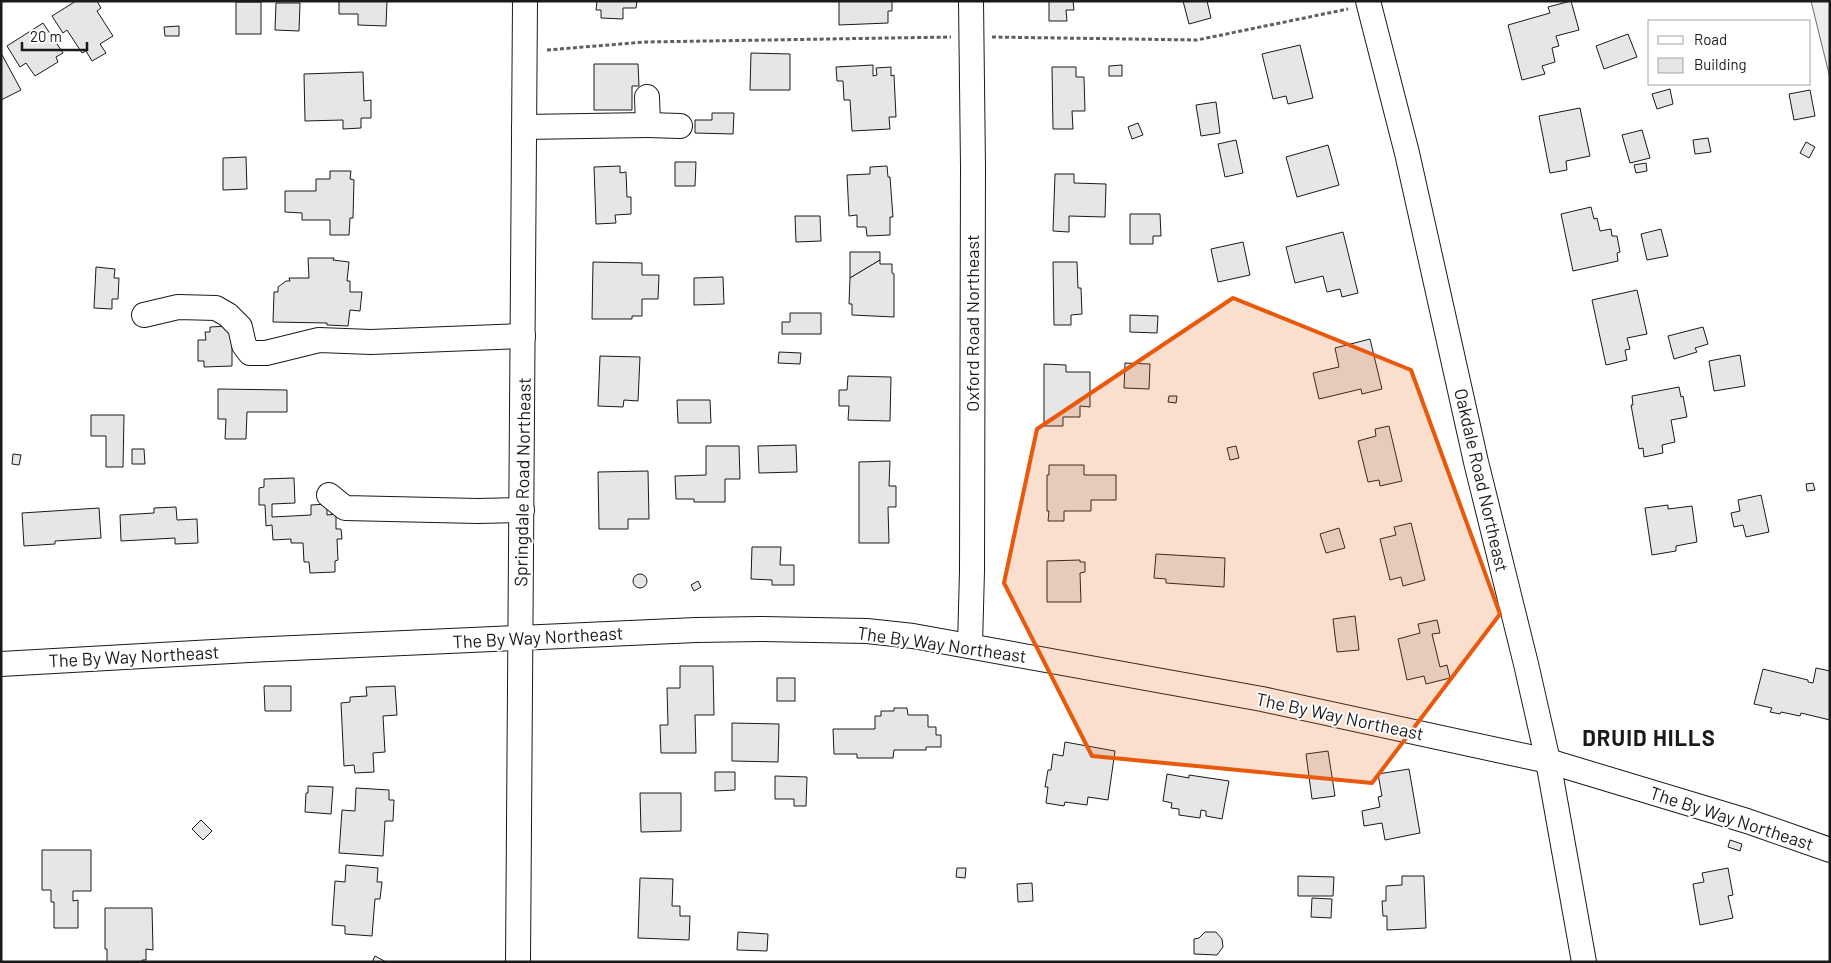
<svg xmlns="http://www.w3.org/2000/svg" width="1831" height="963" viewBox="0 0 1831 963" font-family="Barlow,sans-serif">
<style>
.built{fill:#ededed;stroke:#6a6a6a}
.building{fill:#e6e6e6;stroke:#1a1a1a}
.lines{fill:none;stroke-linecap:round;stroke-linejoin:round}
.minor-casing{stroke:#1a1a1a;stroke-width:26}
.path{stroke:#5f5f5f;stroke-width:3;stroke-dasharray:4 2.5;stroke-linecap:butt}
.minor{stroke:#fff;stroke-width:24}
.marked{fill:#e8590c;fill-opacity:0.2;stroke:#e8590c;stroke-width:4;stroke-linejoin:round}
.labels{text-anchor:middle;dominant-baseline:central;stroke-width:4;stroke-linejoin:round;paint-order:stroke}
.street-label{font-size:18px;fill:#1a1a1a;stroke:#fff}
.district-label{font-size:22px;font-weight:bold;letter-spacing:1px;fill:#1a1a1a;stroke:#fff}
</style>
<rect width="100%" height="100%" fill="#fff"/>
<path class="built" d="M1811,1H1830V78Z"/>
<g class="building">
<path d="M76,1H97L101,8L97,11L113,36L100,44L106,53L92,61L86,51L82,53L67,30L63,33L52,16Z"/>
<path d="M339,1H387L386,26L358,25V14H339Z"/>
<path d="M597,1H637L636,8H623V19L601,18V10H596Z"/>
<path d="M839,1H892V11H888V23L839,25Z"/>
<path d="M1049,1H1073L1074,10H1066L1067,21H1049Z"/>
<path d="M1183,1H1207L1211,18L1189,24Z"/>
<path d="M1571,1L1579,30L1556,36L1559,46L1552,48L1555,62L1542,66L1545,74L1522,80L1508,25L1550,13L1548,7Z"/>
<rect x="236" y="2" width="25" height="32"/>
<path d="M276,3H300L299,31L275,30Z"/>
<path d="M43,23L63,53L56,57L58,62L35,76L26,63L20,67L7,46Z"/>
<path d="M179,26V36H165L164,27Z"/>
<path d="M1628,34L1637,57L1604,69L1596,46Z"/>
<path d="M1300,45L1313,98L1288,104L1286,96L1273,99L1262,54Z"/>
<path d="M1,53L21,90L1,100Z"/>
<path d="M751,53L790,54V90H750Z"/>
<path d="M594,64H638L639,86H632V110H594Z"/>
<path d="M873,65V76L877,75L876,68L891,67V76L894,75L896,117H889L890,129L852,131L850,100H844L843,81H837L836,67Z"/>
<path d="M1122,65V76H1109V66Z"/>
<path d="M1052,67H1076V77H1084L1085,111H1072L1073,129H1053Z"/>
<path d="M363,72L364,101L371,100V118H361V128L343,129V120L305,121L304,74Z"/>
<path d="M1670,89L1673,104L1657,109L1652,94Z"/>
<path d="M1810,90L1815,116L1794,120L1789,94Z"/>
<path d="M1216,102L1220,133L1201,136L1196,105Z"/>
<path d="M1580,108L1590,156L1566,161L1567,170L1550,173L1539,116Z"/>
<path d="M712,113H734L733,134L695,133V120H712Z"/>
<path d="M1138,123L1143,135L1132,139L1128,127Z"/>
<path d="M1642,130L1650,158L1630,163L1622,135Z"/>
<path d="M1708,138L1711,152L1695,154L1693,140Z"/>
<path d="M1236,140L1243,173L1225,177L1218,144Z"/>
<path d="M1806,142L1815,147L1809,158L1800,153Z"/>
<path d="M1328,145L1339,185L1297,197L1286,157Z"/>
<path d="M246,157L247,189L223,190V158Z"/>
<path d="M675,162H696L695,186H675Z"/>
<path d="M1646,163L1647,171L1636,173L1634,165Z"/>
<path d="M620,166V173L626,172L627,197H631V214L615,215L616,223L596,224L594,167Z"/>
<path d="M887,166L888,177H890L893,217H890V235L867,236L866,227H857V215L849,216L847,175L870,174V167Z"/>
<path d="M330,171H351L350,179L354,180L353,218H350L349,235H330V220H302V213L285,212V191H316V179H330Z"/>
<path d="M1055,174H1074V183L1106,184L1105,217L1069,216V232L1053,231Z"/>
<path d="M1591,207L1594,219L1597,218L1600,231L1611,229L1612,236H1617L1620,252L1617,253L1618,261L1573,271L1561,214Z"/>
<path d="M1130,214H1160L1161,236H1153V244H1130Z"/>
<path d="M795,216H820L821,241L796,242Z"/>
<path d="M1661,229L1668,256L1647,260L1641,234Z"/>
<path d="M1343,232L1358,293L1342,297L1340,289L1327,292L1323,276L1295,283L1286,247Z"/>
<path d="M1243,242L1250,275L1218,282L1211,249Z"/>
<path d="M850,252H880V260L850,278Z"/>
<path d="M308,258H334L333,260L349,262L347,281H350V292H362L360,311L350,310L348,326L327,325V323L273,322L274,292H278V287L286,281H290L289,278H309Z"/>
<path d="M880,260V264H892V273L894,274V317L852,315V304H849L850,278Z"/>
<path d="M593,262L642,263V275H659L658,299H642V316H632V319H592Z"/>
<path d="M1053,262H1077L1078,288H1081L1082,314L1071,315V325H1054Z"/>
<path d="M96,267L115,269L114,278H119L118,299H112V309L94,308Z"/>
<path d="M723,277L724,304L694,305V278Z"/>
<path d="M1637,290L1647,334L1627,338L1630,349L1625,350L1627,360L1606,365L1592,300Z"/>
<path d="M790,313H821V334H782V322H790Z"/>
<path d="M1130,315L1158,316L1157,333L1130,332Z"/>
<path d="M228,326L232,332V366L204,367V361H198V340H206L205,332H210V327Z"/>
<path d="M1703,327L1708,344L1695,348L1697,352L1674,359L1668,336Z"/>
<path d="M1370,339L1382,389L1362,394L1361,389L1319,399L1313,373L1339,367L1335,348Z"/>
<path d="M779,352L801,353L800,364L778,363Z"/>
<path d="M1740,355L1745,386L1714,391L1709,361Z"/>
<path d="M600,356L640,357L638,401L624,400L623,407L598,406Z"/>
<path d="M1125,363L1150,364L1149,389L1124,388Z"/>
<path d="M1044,364L1066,365V372H1090V407L1080,406V417H1063V426H1044Z"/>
<path d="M848,376L891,377L890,421L848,420L849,406H839V390H847Z"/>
<path d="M1679,387L1681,397L1683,396L1687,417L1671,420L1675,442L1662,445L1663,453L1644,457L1643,448L1639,449L1631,405H1633L1632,396Z"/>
<path d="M218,389L287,390V412H247L246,439H225L226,419H218Z"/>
<path d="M1169,396H1177L1176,403L1168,402Z"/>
<path d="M677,400H710L711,423H678Z"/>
<path d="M91,415H124L123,467H106V436H91Z"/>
<path d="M1389,426L1402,481L1380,486L1379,480L1368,482L1358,441L1376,436L1375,429Z"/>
<path d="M796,445L797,472L759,473L758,446Z"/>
<path d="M706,446H739L740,479H725V502H694V499H676L675,476L706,475Z"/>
<path d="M1236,446L1239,458L1230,460L1227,448Z"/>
<path d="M132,449H144L145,464H132Z"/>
<path d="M13,454L21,455L19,465L12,464Z"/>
<path d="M890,461L889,486H896V507H888L889,543H859V462Z"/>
<path d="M1049,465H1084V475H1116V500H1091V511H1064V521H1048L1049,511H1047V475H1049Z"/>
<path d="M648,471L649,519H628V529H599L598,472Z"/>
<path d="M294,478L295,503L272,504V517L311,515V505L327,504V515L336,514V529H341L342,539H337L338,560L335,561V572L310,573L309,562H304L303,543H291V539L273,540L272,525L266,526L265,505H259V488L264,487V479Z"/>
<path d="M1813,483L1815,490L1807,491L1806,484Z"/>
<path d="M1761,495L1769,532L1746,537L1743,525L1734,527L1731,513L1740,511L1738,500Z"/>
<path d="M1668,505V509L1692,506L1697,542L1676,546V551L1652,555L1645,508Z"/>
<path d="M176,507L177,520L197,519L198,543L175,544V538L121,541L120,515L154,513V508Z"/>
<path d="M99,508L101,538L55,541V544L24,546L22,513Z"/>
<path d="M1411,523L1425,580L1403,586L1401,577L1390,580L1380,539L1396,535L1394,527Z"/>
<path d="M1339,528L1345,548L1326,553L1320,534Z"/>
<path d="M752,547H781L780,565H794V585H772V580L751,579Z"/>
<path d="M1156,554L1225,558L1224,587L1166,583V579L1154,578Z"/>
<path d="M1080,560V562H1085V572L1080,573L1081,602H1047V561Z"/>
<circle cx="640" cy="581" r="7"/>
<path d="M698,581L701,587L694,591L691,585Z"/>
<path d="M1355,616L1359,650L1337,652L1333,619Z"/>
<path d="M1437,620L1440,633L1432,634L1440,667L1447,665L1450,678L1426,684L1424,676L1407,680L1398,639L1420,633L1418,624Z"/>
<path d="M680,666H713L714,715H695L696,753H661L660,725H668L667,688H680Z"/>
<path d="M1816,668L1830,671V720L1801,713L1800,716L1781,712L1780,714L1770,712L1772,708L1754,704L1763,669L1808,680V682L1813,683Z"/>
<rect x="777" y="678" width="18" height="23"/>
<path d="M264,686H291V711H265Z"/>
<path d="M395,686L397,715L383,716L385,752L373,753L374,772L355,773L354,765L344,766L341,703L350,702V697L367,696L366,687Z"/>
<path d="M894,708H907L908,715H928V727H936V735H941V747H926V750H894L893,758H857V754H834L833,729H875V716H881V711H894Z"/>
<path d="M732,723L779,724L778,762L732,761Z"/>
<path d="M1065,742L1115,751L1108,800L1088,797L1087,805L1065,802L1064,806L1046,803L1048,787H1045L1048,770H1051L1053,754L1063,756Z"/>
<path d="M1328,751L1335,796L1312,799L1306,754Z"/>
<path d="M1409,769L1420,833L1385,840L1382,823L1364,826L1362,811L1380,807L1378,797L1382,796L1378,774Z"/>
<path d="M715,772H735V790L715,791Z"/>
<path d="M1167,774L1189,778V775L1229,781L1222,819L1206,816V811L1201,810L1200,818L1179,815V809L1171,808L1172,803L1163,801Z"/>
<path d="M775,776L807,777L806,806H794V799H775Z"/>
<path d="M308,786L333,787L331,814L305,812L306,793H308Z"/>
<path d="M356,788L389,790V800H394L393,821H385L383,856L339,853L342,810L355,811Z"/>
<path d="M640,793H681V831L641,832Z"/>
<path d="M201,820L212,831L203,840L192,829Z"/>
<path d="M1730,840L1742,844L1740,851L1728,847Z"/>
<path d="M42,850H91V891H73V901L78,900V928H54V902H51V890H42Z"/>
<path d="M346,865L378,868L377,882H382L380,899H375L372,936L345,934V926L332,925L335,881L345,882Z"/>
<path d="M957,868H966L965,878L956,877Z"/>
<path d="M1728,868L1733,895L1728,896L1733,918L1700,925L1693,884L1704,882L1702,873Z"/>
<path d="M1298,876L1334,877L1333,896H1298Z"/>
<path d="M1402,876H1424L1426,928L1387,930V916H1383L1382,901H1386V886L1402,885Z"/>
<path d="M640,878L673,879L672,906H680V916H690L689,940L638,938Z"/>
<path d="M1032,883L1033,901L1018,902L1017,884Z"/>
<path d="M1312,898L1332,899L1331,918L1311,917Z"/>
<path d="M105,908H152L153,950L146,949V960H142V962H107V949H105Z"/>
<path d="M738,932L768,934L767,951L737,950Z"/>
<path d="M1205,932H1216L1222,939L1223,947L1217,955L1194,954V939L1199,938Z"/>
<path d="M375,956L386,962H372Z"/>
</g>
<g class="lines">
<defs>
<g id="minor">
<path d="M1368,1L1407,153L1476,462L1526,664L1548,761L1584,962"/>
<path d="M648,125L680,126"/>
<path d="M524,127L648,125L647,97"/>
<path d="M144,315L178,307L216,308L228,315L240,327L244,345L250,353H266L319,340L371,342L523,336"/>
<path d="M329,495L345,508L478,511L522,510"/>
<path d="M970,645L972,571L973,167L971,1"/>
<path d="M1,664L249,650L696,630L760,629L867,631L913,636L1262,699L1548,761L1747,821L1830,850"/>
<path d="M518,962L525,1"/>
</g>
</defs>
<use href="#minor" class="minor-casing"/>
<g class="path">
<path d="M992,37L1197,40L1348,9"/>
<path d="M547,50L645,42L951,37"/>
</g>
<use href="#minor" class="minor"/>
</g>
<path class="marked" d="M1233,298L1411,370L1500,614L1372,783L1092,756L1004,583L1037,429Z"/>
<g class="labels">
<g class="street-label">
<text transform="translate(972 323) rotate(-90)">Oxford Road Northeast</text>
<text transform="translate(1482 480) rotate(77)">Oakdale Road Northeast</text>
<text transform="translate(522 482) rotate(-89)">Springdale Road Northeast</text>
<text transform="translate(538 637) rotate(-3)">The By Way Northeast</text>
<text transform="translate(942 644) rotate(8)">The By Way Northeast</text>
<text transform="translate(134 656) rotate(-3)">The By Way Northeast</text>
<text transform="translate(1340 716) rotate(12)">The By Way Northeast</text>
<text transform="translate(1732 818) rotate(18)">The By Way Northeast</text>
</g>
<g class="district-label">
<text x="1649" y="737">DRUID HILLS</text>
</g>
</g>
<rect width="1831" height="963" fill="none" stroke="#1a1a1a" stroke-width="5"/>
<rect x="1648" y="20" width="162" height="65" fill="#ffffff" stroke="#a3a3a3"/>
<rect x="1658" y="36" width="25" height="8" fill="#ffffff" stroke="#a3a3a3"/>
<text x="1694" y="45" font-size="15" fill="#1a1a1a">Road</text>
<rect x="1658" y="58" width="25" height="15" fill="#e6e6e6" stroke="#a3a3a3"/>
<text x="1694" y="70" font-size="15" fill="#1a1a1a">Building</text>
<path d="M22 42v8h65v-8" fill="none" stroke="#1a1a1a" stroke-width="2.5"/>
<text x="30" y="42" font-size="15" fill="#1a1a1a" stroke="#ffffff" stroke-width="4" paint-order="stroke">20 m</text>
</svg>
